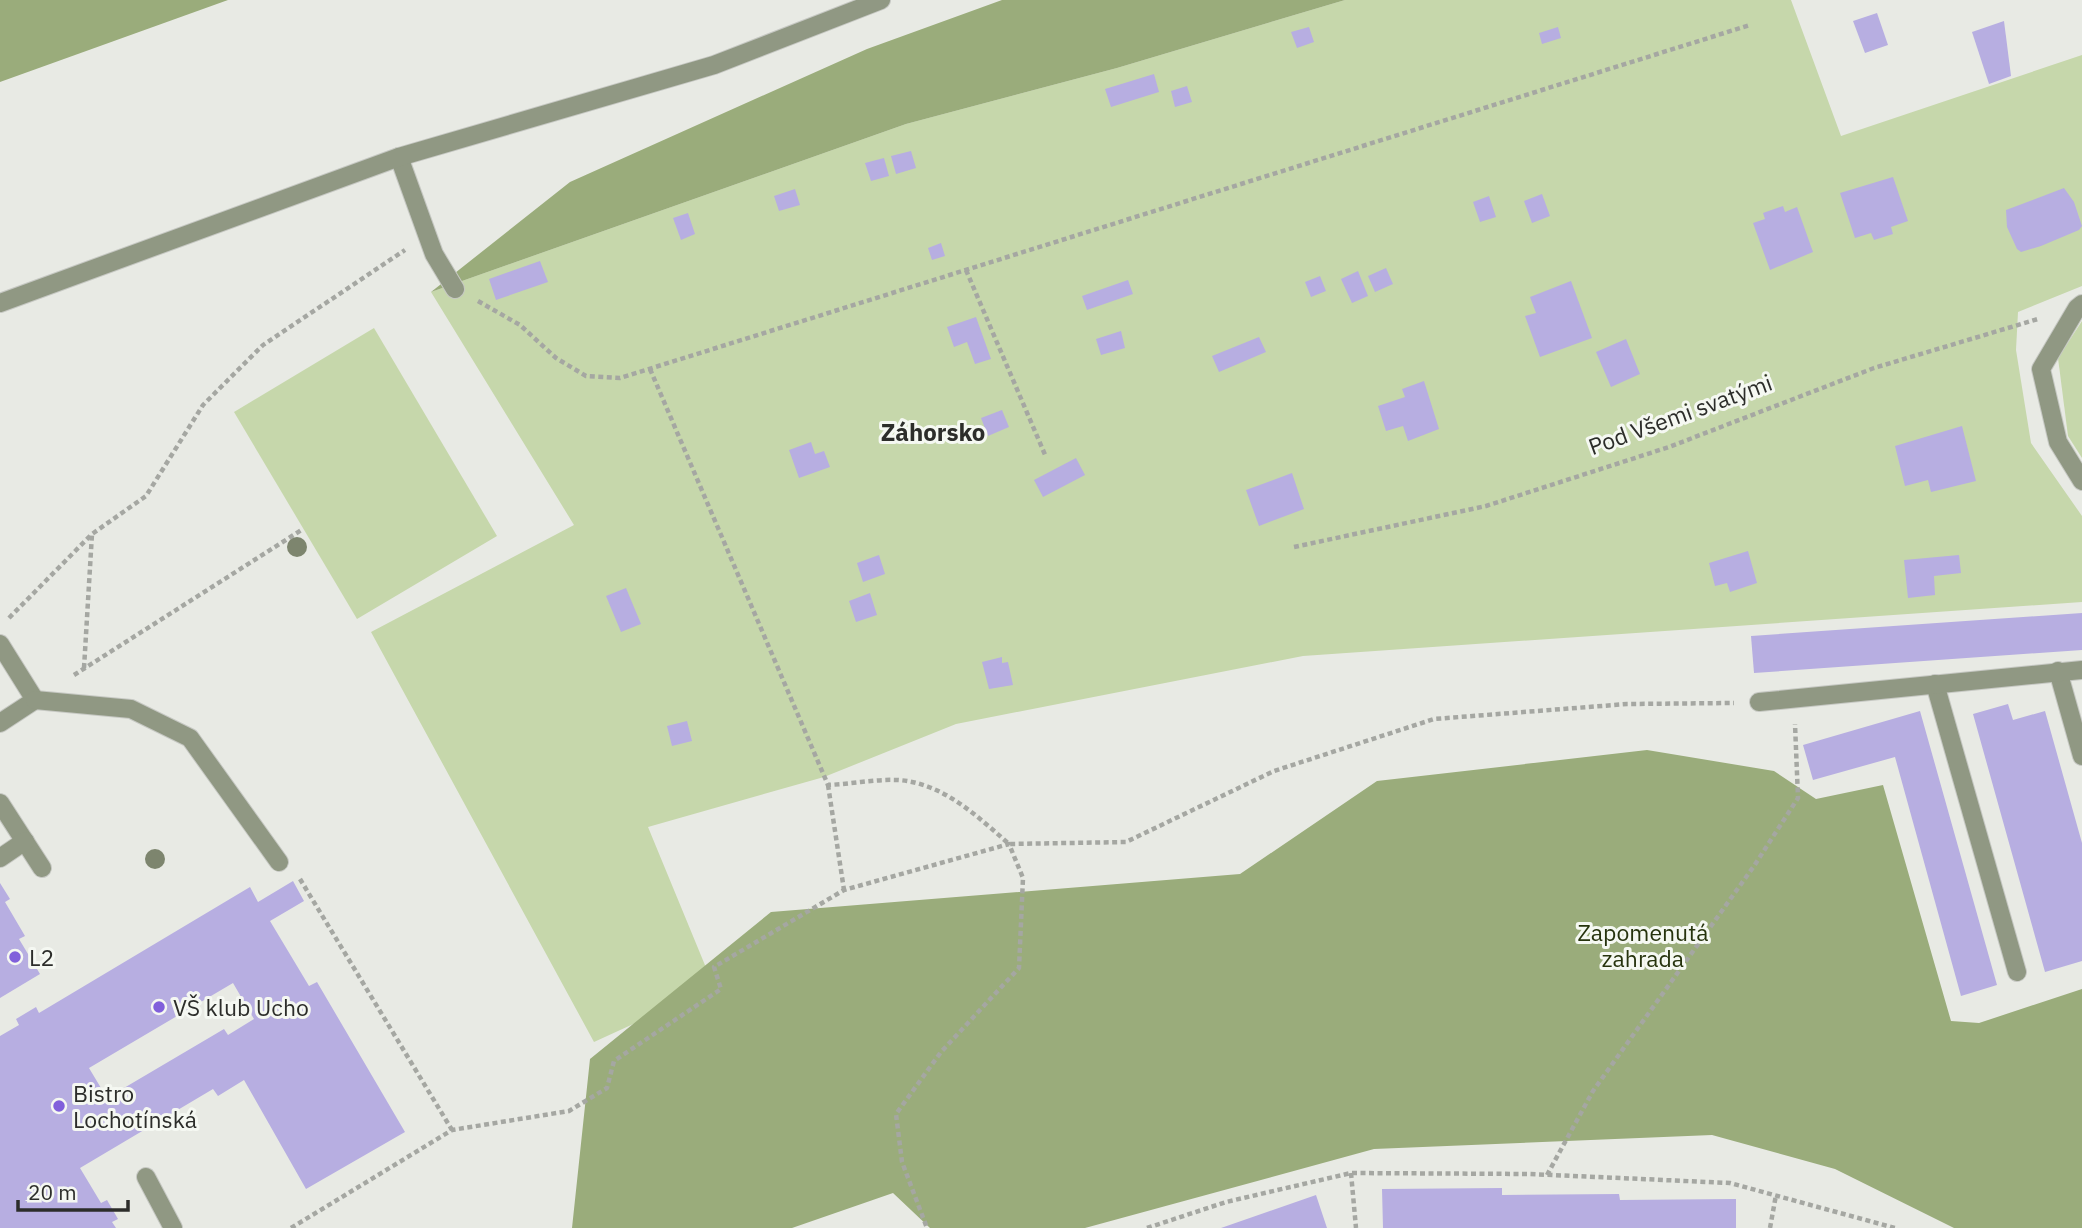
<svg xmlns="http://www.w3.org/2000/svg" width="2082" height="1228" viewBox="0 0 2082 1228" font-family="'IBM Plex Sans',sans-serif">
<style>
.green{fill:#c6d7ab}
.forest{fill:#9aac7b}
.building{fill:#b7aee1;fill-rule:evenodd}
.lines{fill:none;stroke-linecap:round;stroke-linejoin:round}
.lane-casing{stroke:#c6c8c3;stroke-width:20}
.street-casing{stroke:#c6c8c3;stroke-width:20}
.path{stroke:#a5a7a2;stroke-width:4.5;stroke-dasharray:5 3.5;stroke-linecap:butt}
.lane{stroke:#909883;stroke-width:18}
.street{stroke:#909883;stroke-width:18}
.tree{fill:#7d856e}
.poi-dot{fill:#8160db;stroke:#f5f8f2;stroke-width:2.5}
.labels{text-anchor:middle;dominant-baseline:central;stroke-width:6;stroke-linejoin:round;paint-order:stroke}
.street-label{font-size:23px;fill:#2c2d2a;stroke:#f5f8f2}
.park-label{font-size:23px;fill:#26330d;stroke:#f5f8f2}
.poi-label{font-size:23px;fill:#2c2d2a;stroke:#f5f8f2;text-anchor:start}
.neighbourhood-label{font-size:24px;font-weight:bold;fill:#2c2d2a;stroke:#f5f8f2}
</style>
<rect width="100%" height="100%" fill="#e8eae4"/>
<g class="green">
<path d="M1345,0H1791L1841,136L2082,55V286L2018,312L2016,350L2031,443L2082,516V602L1303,656L956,724L824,777L648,827L714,987L594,1042L371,632L574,525L431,292L906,124L1117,68Z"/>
<path d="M2082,321V458L2068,436L2058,358Z"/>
<path d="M374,328L497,536L357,619L234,412Z"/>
</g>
<g class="forest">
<path d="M0,0H228L0,82Z"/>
<path d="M1002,0H1345L1117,68L906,124L431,292L570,182L867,49Z"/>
<path d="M1647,750L1774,771L1816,799L1883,785L1951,1021L1979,1023L2082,989V1228H1954L1835,1169L1712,1135L1374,1149L1085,1228H930L893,1193L792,1228H572L590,1059L771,912L1240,874L1377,781Z"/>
</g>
<g class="building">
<path d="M1877,13L1888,45L1865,53L1853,21Z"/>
<path d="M2004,21L2011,76L1989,84L1972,32Z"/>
<path d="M1309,27L1314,42L1297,48L1291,32Z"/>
<path d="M1558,27L1561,38L1542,44L1539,33Z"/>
<path d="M1154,74L1159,92L1111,107L1105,89Z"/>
<path d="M1187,86L1192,102L1175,107L1171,91Z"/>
<path d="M911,151L916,168L896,174L891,156Z"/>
<path d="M884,158L889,176L871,181L865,163Z"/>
<path d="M1893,177L1908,221L1891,227L1893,234L1874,240L1871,233L1855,238L1840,193Z"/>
<path d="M2064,188L2074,202L2082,226L2079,230L2041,246L2021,252L2017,249L2007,227L2006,210Z"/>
<path d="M795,189L800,205L779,211L774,196Z"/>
<path d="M1542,194L1550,216L1532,223L1524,201Z"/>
<path d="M1489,196L1496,217L1480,222L1473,202Z"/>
<path d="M1783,206L1785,212L1797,207L1813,252L1770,270L1753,223L1765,219L1763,213Z"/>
<path d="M688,213L695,234L681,240L673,218Z"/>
<path d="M941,243L945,256L932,260L928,248Z"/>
<path d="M540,261L548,282L496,300L489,279Z"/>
<path d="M1386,268L1393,284L1375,292L1368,276Z"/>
<path d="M1358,271L1368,296L1352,303L1341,279Z"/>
<path d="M1320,276L1326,291L1311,297L1305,282Z"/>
<path d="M1128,280L1133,294L1087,310L1082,296Z"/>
<path d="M1571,281L1592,338L1540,357L1525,316L1536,313L1530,297Z"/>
<path d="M976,317L991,359L975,364L967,342L954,347L947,327Z"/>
<path d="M1121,331L1125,348L1101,355L1096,339Z"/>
<path d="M1259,337L1266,352L1219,372L1212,356Z"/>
<path d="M1626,339L1640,374L1611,387L1596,352Z"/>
<path d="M1424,381L1439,429L1408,441L1403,426L1386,431L1378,406L1405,397L1402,389Z"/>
<path d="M1002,410L1009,427L988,436L981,418Z"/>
<path d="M1962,426L1976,481L1931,492L1928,480L1905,486L1895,446Z"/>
<path d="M811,442L815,454L824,451L830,467L799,478L789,450Z"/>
<path d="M1076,458L1085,475L1043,497L1034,480Z"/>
<path d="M1292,473L1304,509L1259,526L1246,490Z"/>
<path d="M1748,551L1757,583L1730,592L1727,583L1715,586L1709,563Z"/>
<path d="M879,555L885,574L863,582L857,563Z"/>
<path d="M1959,555L1961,573L1934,576L1935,595L1908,598L1904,560Z"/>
<path d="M626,588L641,624L621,632L606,596Z"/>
<path d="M870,593L877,615L856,622L849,601Z"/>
<path d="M2082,613V650L1754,673L1751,636Z"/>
<path d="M1002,657V663L1008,662L1013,685L989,689L982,662Z"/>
<path d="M2008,704L2013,720L2045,711L2082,843V961L2045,972L1973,714Z"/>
<path d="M1920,711L1997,985L1961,996L1895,757L1813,780L1803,745Z"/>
<path d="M687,721L692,741L672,746L667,726Z"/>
<path d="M293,881L304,901L270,921L309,986L317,982L405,1132L306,1189L244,1080L218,1096L213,1089L80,1168L101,1203L107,1200L118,1219L112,1222L116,1228H0V1036L19,1025L16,1019L36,1007L39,1013L250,887L258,902ZM233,983L254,1019L228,1035L224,1029L107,1098L89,1068Z"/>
<path d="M0,883L10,899L5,902L25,936L19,939L40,974L0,998Z"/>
<path d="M1502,1188V1195L1619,1194L1620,1200L1736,1199V1228H1383L1382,1189Z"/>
<path d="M1316,1195L1327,1228H1221Z"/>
</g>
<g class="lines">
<defs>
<g id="lane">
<path d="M399,157L434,254L455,289"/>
<path d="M0,303L399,157L714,65L881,0"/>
<path d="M0,644L35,700L0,723"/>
<path d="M35,700L131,709L190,738L279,862"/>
<path d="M0,803L42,868"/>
<path d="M0,858L25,841"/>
<path d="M146,1177L173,1228"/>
</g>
<g id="street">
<path d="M2082,304L2077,308L2041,369L2058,442L2082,481"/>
<path d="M2058,671L2082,756"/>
<path d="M1935,684L2017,972"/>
<path d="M1759,702L2082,670"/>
</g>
</defs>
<use href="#lane" class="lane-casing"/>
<use href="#street" class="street-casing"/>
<g class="path">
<path d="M966,270L1046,457"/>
<path d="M478,301L520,325L556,358L586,376L620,378L1750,25"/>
<path d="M650,369L828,785C851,784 875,779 898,780C943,783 977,816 1009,844L1126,842L1274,771L1434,719L1627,704L1734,703"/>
<path d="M1294,547L1486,506L1669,447L1874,368L2038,319"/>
<path d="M9,618L92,534L146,496L203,405L263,345L405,250"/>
<path d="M84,668L92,534"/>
<path d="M74,675L303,529"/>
<path d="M828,785L844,890"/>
<path d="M300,879L452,1130"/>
<path d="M1351,1173L1356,1228"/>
<path d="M1547,1175L1593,1091L1754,866L1798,798L1795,724"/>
<path d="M291,1228L452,1130L569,1111L607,1088L614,1061L721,989L714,967L844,890L1009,844L1023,878L1019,968L941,1052L896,1114L902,1162L927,1228"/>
<path d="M1147,1228L1226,1202L1351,1173L1530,1174L1730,1183L1895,1228"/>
<path d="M1770,1228L1776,1195"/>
</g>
<use href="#lane" class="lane"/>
<use href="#street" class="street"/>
</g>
<g class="tree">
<circle cx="297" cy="547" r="10"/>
<circle cx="155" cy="859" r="10"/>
</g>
<g class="poi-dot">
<circle cx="15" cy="957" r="7"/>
<circle cx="159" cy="1007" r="7"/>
<circle cx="59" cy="1106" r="7"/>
</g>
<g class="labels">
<g class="street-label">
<text transform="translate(1680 414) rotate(-20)">Pod Všemi svatými</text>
</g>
<g class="park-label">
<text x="1643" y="932">Zapomenutá<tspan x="1643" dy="26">zahrada</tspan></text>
</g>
<g class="poi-label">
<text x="29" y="957">L2</text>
<text x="173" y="1007">VŠ klub Ucho</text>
<text x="73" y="1093">Bistro<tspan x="73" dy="26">Lochotínská</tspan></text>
</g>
<g class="neighbourhood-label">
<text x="933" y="432">Záhorsko</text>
</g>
</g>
<path d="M18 1200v10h110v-10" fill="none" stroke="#2c2d2a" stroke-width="3.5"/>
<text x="28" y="1200" font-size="21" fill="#2c2d2a" stroke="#f5f8f2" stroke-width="5" paint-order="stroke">20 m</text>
</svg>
